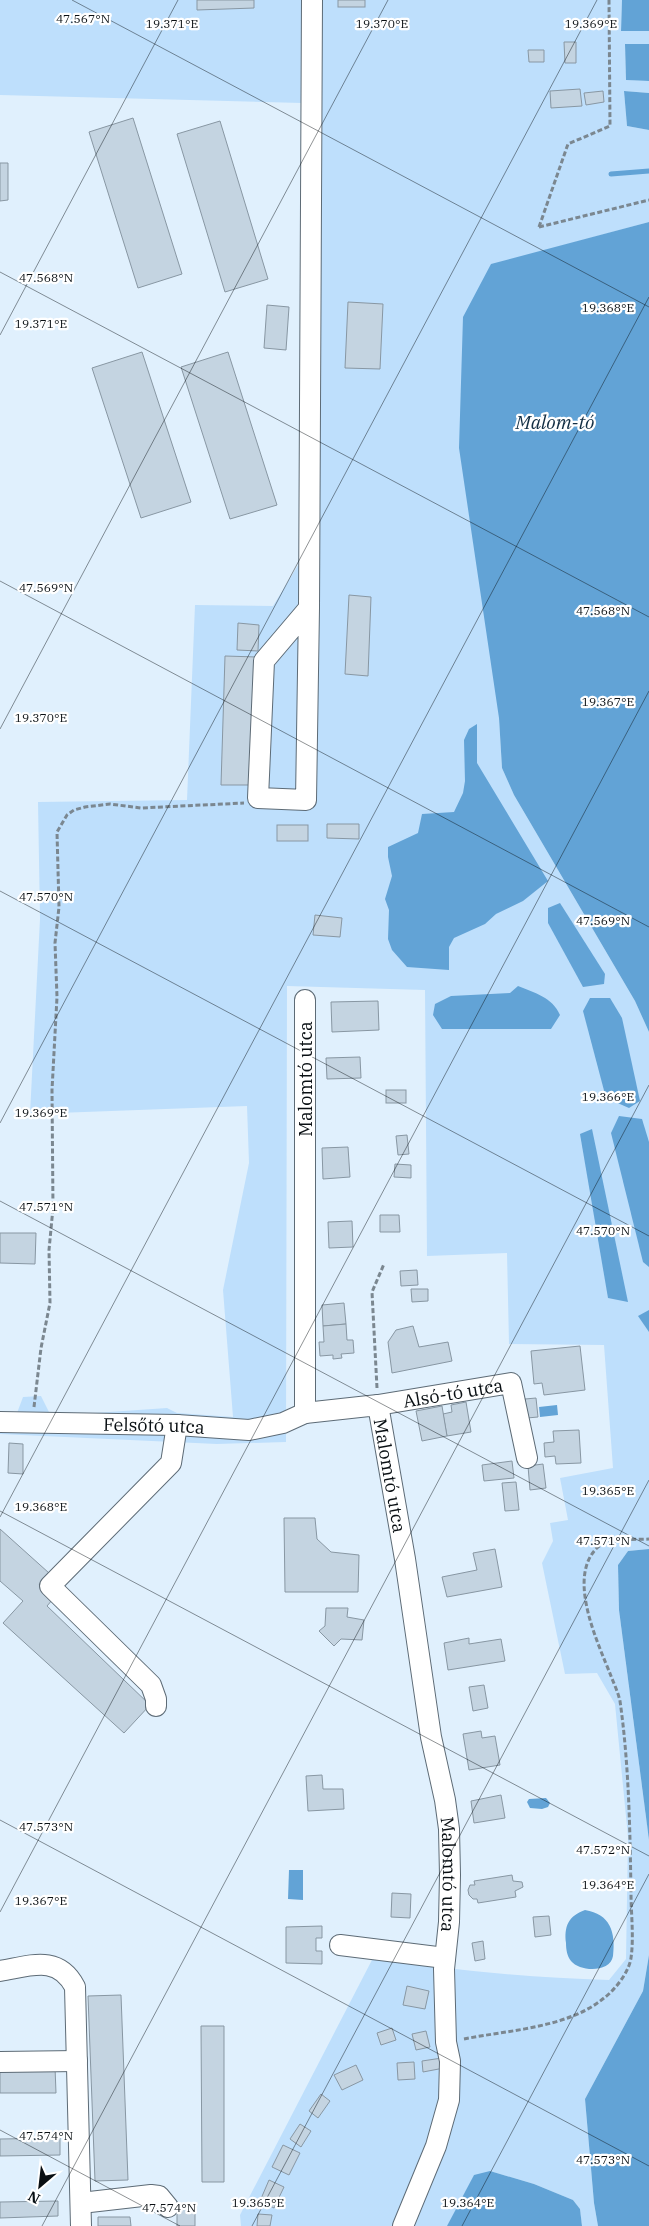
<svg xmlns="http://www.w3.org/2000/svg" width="649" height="2226" viewBox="0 0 649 2226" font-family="'IBM Plex Serif',serif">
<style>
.green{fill:#bedffc}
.water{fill:#62a3d6}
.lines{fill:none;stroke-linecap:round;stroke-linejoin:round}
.stream{stroke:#62a3d6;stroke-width:5}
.building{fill:#c4d4e1;stroke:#8897a3}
.minor-casing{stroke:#5d6b76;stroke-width:22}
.path{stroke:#7b8790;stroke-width:3;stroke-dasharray:5 2.5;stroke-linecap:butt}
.minor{stroke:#fff;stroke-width:20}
.ticks{fill:none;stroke:#090f13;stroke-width:1;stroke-opacity:0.45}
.labels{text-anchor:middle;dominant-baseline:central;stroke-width:4.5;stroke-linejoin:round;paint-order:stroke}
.street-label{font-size:18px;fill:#090f13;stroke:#fff}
.water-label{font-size:19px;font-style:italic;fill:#122e44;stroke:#fff}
.ticks-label{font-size:12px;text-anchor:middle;fill:#090f13;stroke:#fff;stroke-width:4.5;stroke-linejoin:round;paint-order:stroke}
</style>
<rect width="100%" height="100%" fill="#e0f0fd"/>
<path class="green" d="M0,0H622L621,31H649V44H625L626,80L649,81V93L624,91L627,126L649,130V222L491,265L499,718L502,768L514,795L635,1001L649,1032V1549L628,1551L618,1565L619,1610L649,1840V1955L643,1991L585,2099L594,2203L598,2226H582L580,2209L573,2200L534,2184L490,2171L447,2226H241L240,2215L373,1958C452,1970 529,1978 609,1980L626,1959L628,1837L615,1704L597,1673L565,1674L542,1563L553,1541L550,1523L568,1520L560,1478L613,1468L604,1345L509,1344L507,1253L427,1256L425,990L287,986L286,1442L217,1444L0,1434V1413H17L23,1397L41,1396L51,1416L167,1408L177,1413L233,1417L223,1290L249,1163L247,1106L30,1114L40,919L38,802L187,800L195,605L273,606L300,562L302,103L0,95Z"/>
<g class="water">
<path d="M622,0H649V31H621Z"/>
<path d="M625,44H649V81L626,80Z"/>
<path d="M624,91L649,93V130L627,126Z"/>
<path d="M649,222V1032L635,1001L514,795L502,768L499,718L459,448L463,317L491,264Z"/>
<path d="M477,724V763L548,881L523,901L496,914L485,924L454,938L449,947V970L407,967L392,950L388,939L389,910L385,899L392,876L388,857V847L418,833L422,814L454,812L463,793L465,781L464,740L469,729Z"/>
<path d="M560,903L605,974L604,984L583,987L548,923V908Z"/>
<path d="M518,986C535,993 552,997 560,1015L551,1029H442L433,1015L435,1004L451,996L510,993Z"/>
<path d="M590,998H610L622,1018L640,1101L629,1108L606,1098L583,1011Z"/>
<path d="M619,1116L642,1119L649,1142V1267L643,1262L611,1133Z"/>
<path d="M592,1129L628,1302L608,1298L580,1134Z"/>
<path d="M649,1310V1332L638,1316Z"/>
<path d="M557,1405L558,1415L540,1417L539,1407Z"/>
<path d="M649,1549V1840L619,1610L618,1565L628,1551Z"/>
<path d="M546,1798L550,1803L548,1807L542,1809L530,1808L527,1802L529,1799Z"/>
<path d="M289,1870H303V1900L288,1899Z"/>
<path d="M585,1910C610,1914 616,1932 613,1956C610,1973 580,1972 571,1961C567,1956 566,1949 566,1943C564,1927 568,1916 585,1910Z"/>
<path d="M649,1955V2226H598L594,2203L585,2099L643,1991Z"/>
<path d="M490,2171L534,2184L573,2200L580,2209L582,2226H447L474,2175Z"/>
</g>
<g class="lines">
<path class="stream" d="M611,174L649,171"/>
</g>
<g class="building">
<path d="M197,0H254V8L197,10Z"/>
<rect x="338" y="0" width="27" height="7"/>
<path d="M564,42H576V63H565Z"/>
<path d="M528,50H544V62H529Z"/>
<path d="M580,89L582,106L551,108L550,91Z"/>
<path d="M603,91L604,102L586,105L584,93Z"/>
<path d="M133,118L182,274L138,288L89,132Z"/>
<path d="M220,121L268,279L225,292L177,134Z"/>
<path d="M0,163H8V200L0,201Z"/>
<path d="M348,302L383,304L380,369L345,368Z"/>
<path d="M267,305L289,307L286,350L264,348Z"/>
<path d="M142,352L191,502L141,518L92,368Z"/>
<path d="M228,352L277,505L230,519L181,367Z"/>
<path d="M349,595L371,597L368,676L345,674Z"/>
<path d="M238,623L259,625L258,651L237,650Z"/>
<path d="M225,656L257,657L254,785H221Z"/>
<path d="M327,824H359V839L327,838Z"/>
<rect x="277" y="825" width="31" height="16"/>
<path d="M315,915L342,918L340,937L313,935Z"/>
<path d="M378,1001L379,1030L332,1032L331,1002Z"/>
<path d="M360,1057L361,1078L327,1079L326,1058Z"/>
<rect x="386" y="1090" width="20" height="13"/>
<path d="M407,1135L409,1154L398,1155L396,1136Z"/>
<path d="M348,1147L350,1177L323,1179L322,1148Z"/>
<path d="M395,1164L411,1165V1178L394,1177Z"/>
<path d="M380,1215H399L400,1232H380Z"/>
<path d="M352,1221L353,1247L329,1248L328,1222Z"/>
<path d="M0,1233H36L35,1264L0,1263Z"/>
<path d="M417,1270L418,1285L401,1286L400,1271Z"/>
<path d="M411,1289H428V1301L412,1302Z"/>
<path d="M344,1303L346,1324L323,1326L322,1305Z"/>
<path d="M346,1324L347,1340H353L354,1353L341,1354L342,1358L333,1359V1355L320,1356L319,1342H324L323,1326Z"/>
<path d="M413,1326L419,1347L448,1342L452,1361L392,1373L388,1342L396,1330Z"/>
<path d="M580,1346L585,1390L544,1395L542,1383L534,1384L531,1351Z"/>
<path d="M536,1398L538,1417L527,1418L525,1399Z"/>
<path d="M466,1402L471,1432L447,1436L443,1414L452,1412L451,1405Z"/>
<path d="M442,1406L447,1436L422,1441L416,1411Z"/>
<path d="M579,1430L581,1463L556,1464L555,1456L545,1457L544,1443L554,1442L553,1431Z"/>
<path d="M9,1443L23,1444V1474L8,1473Z"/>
<path d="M512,1461L514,1478L484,1481L482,1465Z"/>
<path d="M543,1464L546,1488L530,1490L528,1466Z"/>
<path d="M516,1482L519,1510L505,1511L502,1483Z"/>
<path d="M284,1518H315L317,1539L331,1552L359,1555L358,1592H285Z"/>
<path d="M0,1529L49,1573L39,1585L53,1599L47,1606L150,1705L124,1733L3,1623L23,1601L0,1581Z"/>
<path d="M495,1549L502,1587L447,1597L442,1577L477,1570L473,1553Z"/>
<path d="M326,1608H348L347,1617L364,1620L362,1640L341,1639L334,1646L319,1631L325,1626Z"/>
<path d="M469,1638V1644L501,1639L505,1661L448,1670L444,1643Z"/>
<path d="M484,1685L488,1708L473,1711L469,1687Z"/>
<path d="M481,1731L482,1738L495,1736L500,1765L469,1770L463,1734Z"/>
<path d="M322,1775L323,1789H343L344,1809L308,1811L306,1776Z"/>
<path d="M501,1795L505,1818L474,1823L471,1801Z"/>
<path d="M512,1875L513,1881L522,1882L523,1887L515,1891L516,1897L478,1903L477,1899H473L469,1895L468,1890L470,1885H475L474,1881Z"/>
<path d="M392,1893L411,1894L410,1918L391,1917Z"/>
<path d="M549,1916L551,1935L535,1937L533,1917Z"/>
<path d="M322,1926V1938H316V1951H322V1964L286,1963V1927Z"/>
<path d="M483,1941L485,1959L475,1961L472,1943Z"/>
<path d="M407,1986L429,1991L425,2009L403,2005Z"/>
<path d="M121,1995L128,2180L95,2181L88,1996Z"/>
<path d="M201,2026H224V2182H202Z"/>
<path d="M392,2028L396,2040L381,2045L377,2033Z"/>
<path d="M426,2031L430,2047L416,2050L412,2034Z"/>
<path d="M442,2058L444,2068L423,2072L422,2061Z"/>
<path d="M414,2062L415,2079L398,2080L397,2063Z"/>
<path d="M356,2065L363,2080L342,2090L334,2075Z"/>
<path d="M55,2067L56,2093H0V2068Z"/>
<path d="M321,2094L330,2101L318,2118L309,2111Z"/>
<path d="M300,2124L311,2131L301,2147L290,2139Z"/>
<path d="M60,2138V2155L0,2156V2139Z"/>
<path d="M283,2145L300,2153L289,2175L272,2167Z"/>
<path d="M269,2180L284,2187L274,2208L260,2201Z"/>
<path d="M58,2201V2216L0,2218V2202Z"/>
<rect x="177" y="2207" width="18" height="19"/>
<path d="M258,2214L272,2215L270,2226H257Z"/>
<path d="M98,2217H130L131,2226H98Z"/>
</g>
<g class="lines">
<defs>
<g id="minor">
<path d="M309,608L264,661L258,798L306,800L309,608L312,0"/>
<path id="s1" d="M305,1000V1413L378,1405L405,1559L431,1737L445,1800L449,1829L450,1875L449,1922L444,1969L446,2042L450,2061L449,2100L436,2146L403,2226"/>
<path id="s2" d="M378,1405L511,1383L527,1458"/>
<path id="s3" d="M0,1422L177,1425L249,1430L283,1423L305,1413"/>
<path d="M156,1706V1699L151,1685L50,1586L171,1463L177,1425"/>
<path d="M340,1945L445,1958"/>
<path d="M0,1971C30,1966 58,1954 75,1987L81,2226"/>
<path d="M0,2062L77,2061"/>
<path d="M81,2203L151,2195L159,2196L168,2207"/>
</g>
</defs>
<use href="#minor" class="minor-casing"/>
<g class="path">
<path d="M539,227L568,144L610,126L609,0"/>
<path d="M539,227L649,200"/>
<path d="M377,1388L372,1292L384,1264"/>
<path d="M34,1407L41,1348L50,1303L49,1250L53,1208L52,1090L57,997L55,943L59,907L57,832L67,815L74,810L85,807L110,804L141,808L244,803"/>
<path d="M464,2039C509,2030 568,2028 604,1998C615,1990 629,1972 631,1958C634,1937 631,1914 631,1893C630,1830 629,1764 620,1701C618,1692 614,1684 611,1676C598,1643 568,1581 595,1550C605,1537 634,1540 649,1539"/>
</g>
<use href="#minor" class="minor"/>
</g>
<path class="ticks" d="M72,0L649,307M0,272L649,617M0,335L178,0M0,581L649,927M0,729L388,0M0,891L649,1236M0,1123L597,0M0,1201L649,1546M0,1511L649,1856M0,1517L649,297M0,1820L649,2166M0,1912L649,691M0,2130L180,2226M42,2226L649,1085M252,2226L649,1480M462,2226L649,1874"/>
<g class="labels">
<g class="street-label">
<text transform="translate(305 1079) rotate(-90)">Malomtó utca</text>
<text stroke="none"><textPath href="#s2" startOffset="76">Alsó-tó utca</textPath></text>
<text stroke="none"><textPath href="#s3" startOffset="154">Felsőtó utca</textPath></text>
<text stroke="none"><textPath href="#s1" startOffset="558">Malomtó utca</textPath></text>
<text stroke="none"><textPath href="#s1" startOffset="962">Malomtó utca</textPath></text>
</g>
<g class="water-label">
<text x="555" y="422">Malom-tó</text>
</g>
</g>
<g class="ticks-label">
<text x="83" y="23">47.567°N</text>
<text x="172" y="28">19.371°E</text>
<text x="382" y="28">19.370°E</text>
<text x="591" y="28">19.369°E</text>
<text x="46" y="282">47.568°N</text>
<text x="608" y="312">19.368°E</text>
<text x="41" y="328">19.371°E</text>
<text x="46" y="592">47.569°N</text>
<text x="603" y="615">47.568°N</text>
<text x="608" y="706">19.367°E</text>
<text x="41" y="722">19.370°E</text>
<text x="46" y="901">47.570°N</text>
<text x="603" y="925">47.569°N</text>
<text x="608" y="1101">19.366°E</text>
<text x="41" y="1117">19.369°E</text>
<text x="46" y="1211">47.571°N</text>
<text x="603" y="1235">47.570°N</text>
<text x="608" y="1495">19.365°E</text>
<text x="41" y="1511">19.368°E</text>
<text x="603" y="1545">47.571°N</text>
<text x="46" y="1831">47.573°N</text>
<text x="603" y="1854">47.572°N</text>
<text x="608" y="1889">19.364°E</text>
<text x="41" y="1905">19.367°E</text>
<text x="46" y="2140">47.574°N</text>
<text x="603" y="2164">47.573°N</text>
<text x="258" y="2207">19.365°E</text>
<text x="468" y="2207">19.364°E</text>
<text x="169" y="2212">47.574°N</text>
</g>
<g transform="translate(40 2186) rotate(208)" stroke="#ffffff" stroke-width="4" paint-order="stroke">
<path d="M0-4L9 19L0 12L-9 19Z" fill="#090f13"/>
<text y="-8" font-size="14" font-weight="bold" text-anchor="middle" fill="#090f13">N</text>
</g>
</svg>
